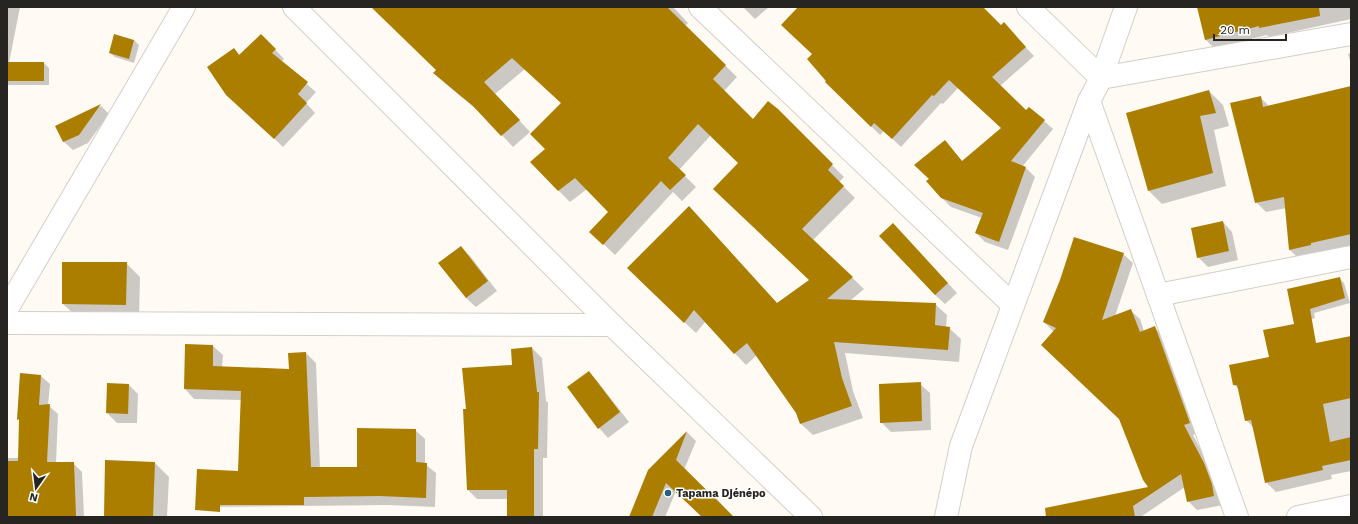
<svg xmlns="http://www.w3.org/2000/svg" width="1358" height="524" viewBox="0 0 1358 524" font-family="'Work Sans',sans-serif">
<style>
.shadow{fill:#0003}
.building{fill:#ab7e00}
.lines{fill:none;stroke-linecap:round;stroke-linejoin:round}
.minor-casing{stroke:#d3cfc8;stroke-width:24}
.minor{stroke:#fff;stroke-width:22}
.poi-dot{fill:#295f7a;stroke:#fff;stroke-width:1.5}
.labels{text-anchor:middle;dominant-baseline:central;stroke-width:3;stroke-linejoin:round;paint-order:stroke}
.poi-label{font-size:11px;font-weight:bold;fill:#262522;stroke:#fff;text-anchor:start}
</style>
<rect width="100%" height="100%" fill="#fffbf4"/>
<g class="shadow">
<path d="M7,7H20L9,63H44L49,68V85H7Z"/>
<path d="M389,7H673L688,23L685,26L737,77L724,91L754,121L777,110L844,177L839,182L855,198L813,240L864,289L850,301L935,304L947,315L946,327L949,328L961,339L959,362L845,353L853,391L863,418L813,435L801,424L797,412L757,355L746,365L705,322L696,333L640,280L689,208L777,303L810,281L739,163L711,135L679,170L696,187L682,201L673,192L615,255L591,232L609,212L587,189L570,202L558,190L546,149L562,104L525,69L495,94L530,132L513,147L482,114L446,84L435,73L437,70Z"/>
<path d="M743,7H769L755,19Z"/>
<path d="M799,7H982L1001,26L1012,33L1034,56L1000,86L1026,111L1044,121L1053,129L1022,167L1026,168L1035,177L1008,250L985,242L976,233L982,218L951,207L942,198L930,179L945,142L963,162L1002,128L958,88L943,104L941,103L901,147L884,131L880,135L826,82L813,55Z"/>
<path d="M1199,7H1351V19L1269,37L1267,35L1214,48L1205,39Z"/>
<path d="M134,40L139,45L134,63L115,57L110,53Z"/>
<path d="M270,44L284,59L281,62L316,92L306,103L315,113L283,147L237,103L234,49L240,55Z"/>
<path d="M1351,53V64L1348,54Z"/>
<path d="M1351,90V246L1320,252L1300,260L1290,250L1286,208L1266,212L1256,202L1260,97L1270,107Z"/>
<path d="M1209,91L1223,105L1229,126L1214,130L1226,186L1162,204L1148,190Z"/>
<path d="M101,106L109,114L88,143L73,150L64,142L56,126Z"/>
<path d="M1223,222L1232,232L1238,260L1208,267L1198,257Z"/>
<path d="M903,234L957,293L945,304L935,295Z"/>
<path d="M461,247L470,256L497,291L476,307L466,298Z"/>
<path d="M1123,254L1133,263L1115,316L1130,310L1140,319L1144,331L1154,327L1164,337L1199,432L1193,435L1213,473L1223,505L1197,510L1188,501L1185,487L1142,516V517H1072L1150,488L1121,419L1054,332L1044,322Z"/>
<path d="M126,263L140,277L139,318L77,317L63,304Z"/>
<path d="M1339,278L1344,283L1350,303L1314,313L1315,318L1299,323L1294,318Z"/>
<path d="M1351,337V471L1331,475L1332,479L1276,492L1266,482L1254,428L1246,420L1240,390L1234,385L1270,358L1305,347Z"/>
<path d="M186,345L213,346L223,355L222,367L290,370L306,353L316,363L320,468H358L415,430L425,439V464L436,473L435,507L389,505L206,507L239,472L242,400L194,399L185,389Z"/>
<path d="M532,348L542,358L546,401L548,402L547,458H543V517H508V499H477L468,490L467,410Z"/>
<path d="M588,372L598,382L629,422L608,438L599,428Z"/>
<path d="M21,374L41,376L50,384L48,405L58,414L56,463H73L82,472L84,517H7V458H19L20,421L18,419Z"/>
<path d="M920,384L930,393L931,430L891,432L881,422Z"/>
<path d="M129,385L138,394L137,423H117L107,413Z"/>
<path d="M687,432L696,441L684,470L710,495L711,492L733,517H702L676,491L665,517H630L649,470Z"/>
<path d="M106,461L155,463L169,477L167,517H105Z"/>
</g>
<g class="building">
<path d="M371,7H667L726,65L713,79L753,119L768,101L778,109L833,164L828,170L844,186L802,229L853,277L827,299L936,303L935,325L950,327L948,350L834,342L842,378L852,406L800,424L796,413L747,343L734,354L694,310L684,323L627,268L689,206L777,303L809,280L713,189L738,163L698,124L668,158L686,175L670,190L661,181L603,245L589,232L608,212L575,178L558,191L530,162L545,149L530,134L561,103L512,58L484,82L520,120L501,136L473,106L433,73L436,70Z"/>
<path d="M798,7H983L1001,25L1004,22L1026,47L992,77L1026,110L1029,107L1045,120L1011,161L1026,167L999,242L975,233L983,213L941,198L926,181L929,179L914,165L945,140L962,161L1001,128L949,80L934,96L932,95L892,139L874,123L871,127L825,82L826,81L807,59L812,54L781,25Z"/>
<path d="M1197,7H1319L1320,16L1259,28V26L1205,40Z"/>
<path d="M114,34L134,40L129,59L109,53Z"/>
<path d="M261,34L276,49L272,53L308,82L298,94L307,103L274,139L226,95L207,67L234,48L239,55Z"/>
<rect x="7" y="62" width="37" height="19"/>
<path d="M1351,86V234L1311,243V245L1289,250L1284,197L1255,203L1230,103L1261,96L1263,107Z"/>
<path d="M1209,90L1216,113L1200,116L1213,173L1148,191L1126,113Z"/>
<path d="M101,104L79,135L63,142L55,126Z"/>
<path d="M1223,221L1229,251L1197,258L1191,228Z"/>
<path d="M893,223L948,283L935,295L879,236Z"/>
<path d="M1074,237L1124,253L1102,320L1131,309L1140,332L1155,326L1190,423L1184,425L1204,463L1212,484L1214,496L1187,502L1181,474L1133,506L1135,517H1046L1045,508L1148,487L1143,480L1119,419L1041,345L1056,328L1043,322L1060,280Z"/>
<path d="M461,246L488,281L466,298L438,263Z"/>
<path d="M62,262H127L126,305L62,304Z"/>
<path d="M1340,277L1345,298L1310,309L1316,343L1351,336V398L1323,404L1330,442L1351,437V460L1322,466L1323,470L1265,483L1251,420L1245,421L1237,385H1233L1229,365L1269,357L1263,330L1294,324L1287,289Z"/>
<path d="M185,344L213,345V366L289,369L288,353L306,352L311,467H357V428L416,429V462L427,463L426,498L379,496L304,497V505H220V512L195,510L197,469L238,471L241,391L184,389Z"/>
<path d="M532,347L537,392H539L538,449H534V517H507V490H467L463,409H466L462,368L512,365L511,349Z"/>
<path d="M589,371L620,412L598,429L567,387Z"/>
<path d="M20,373L41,375L39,405L50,404L47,462H74L76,516L7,517V461H18L19,419L17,420Z"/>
<path d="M921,382L922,421L880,423L879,384Z"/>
<path d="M107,383L129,384L128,414L106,413Z"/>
<path d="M687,431L676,460L734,517H702L666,483L652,517H629L648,470Z"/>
<path d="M105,460L155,462L153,517H104Z"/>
</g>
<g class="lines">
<defs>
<g id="minor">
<path d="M294,7L612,325L811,517"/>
<path d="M700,7L1013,305"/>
<path d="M1028,7L1101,78L1351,34"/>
<path d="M1089,101L1237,517"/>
<path d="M1158,295L1351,257"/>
<path d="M7,309L184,7"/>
<path d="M7,323L612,325"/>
<path d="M946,517L961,446L1089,101L1101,78L1126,7"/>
<path d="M1298,517L1351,506"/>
</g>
</defs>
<use href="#minor" class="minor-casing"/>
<use href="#minor" class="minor"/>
</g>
<circle class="poi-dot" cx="668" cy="493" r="4"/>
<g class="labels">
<g class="poi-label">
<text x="676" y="493">Tapama Djénépo</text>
</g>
</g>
<rect width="1358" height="524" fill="none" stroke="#262522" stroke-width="16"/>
<g transform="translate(36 488) rotate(194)" stroke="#ffffff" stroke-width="3" paint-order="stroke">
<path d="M0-3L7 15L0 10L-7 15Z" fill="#262522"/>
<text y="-6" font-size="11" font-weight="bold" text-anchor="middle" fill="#262522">N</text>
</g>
<path d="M1214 34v6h72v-6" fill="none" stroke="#262522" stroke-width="2"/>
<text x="1220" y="34" font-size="12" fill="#262522" stroke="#ffffff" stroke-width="3" paint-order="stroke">20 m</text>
</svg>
